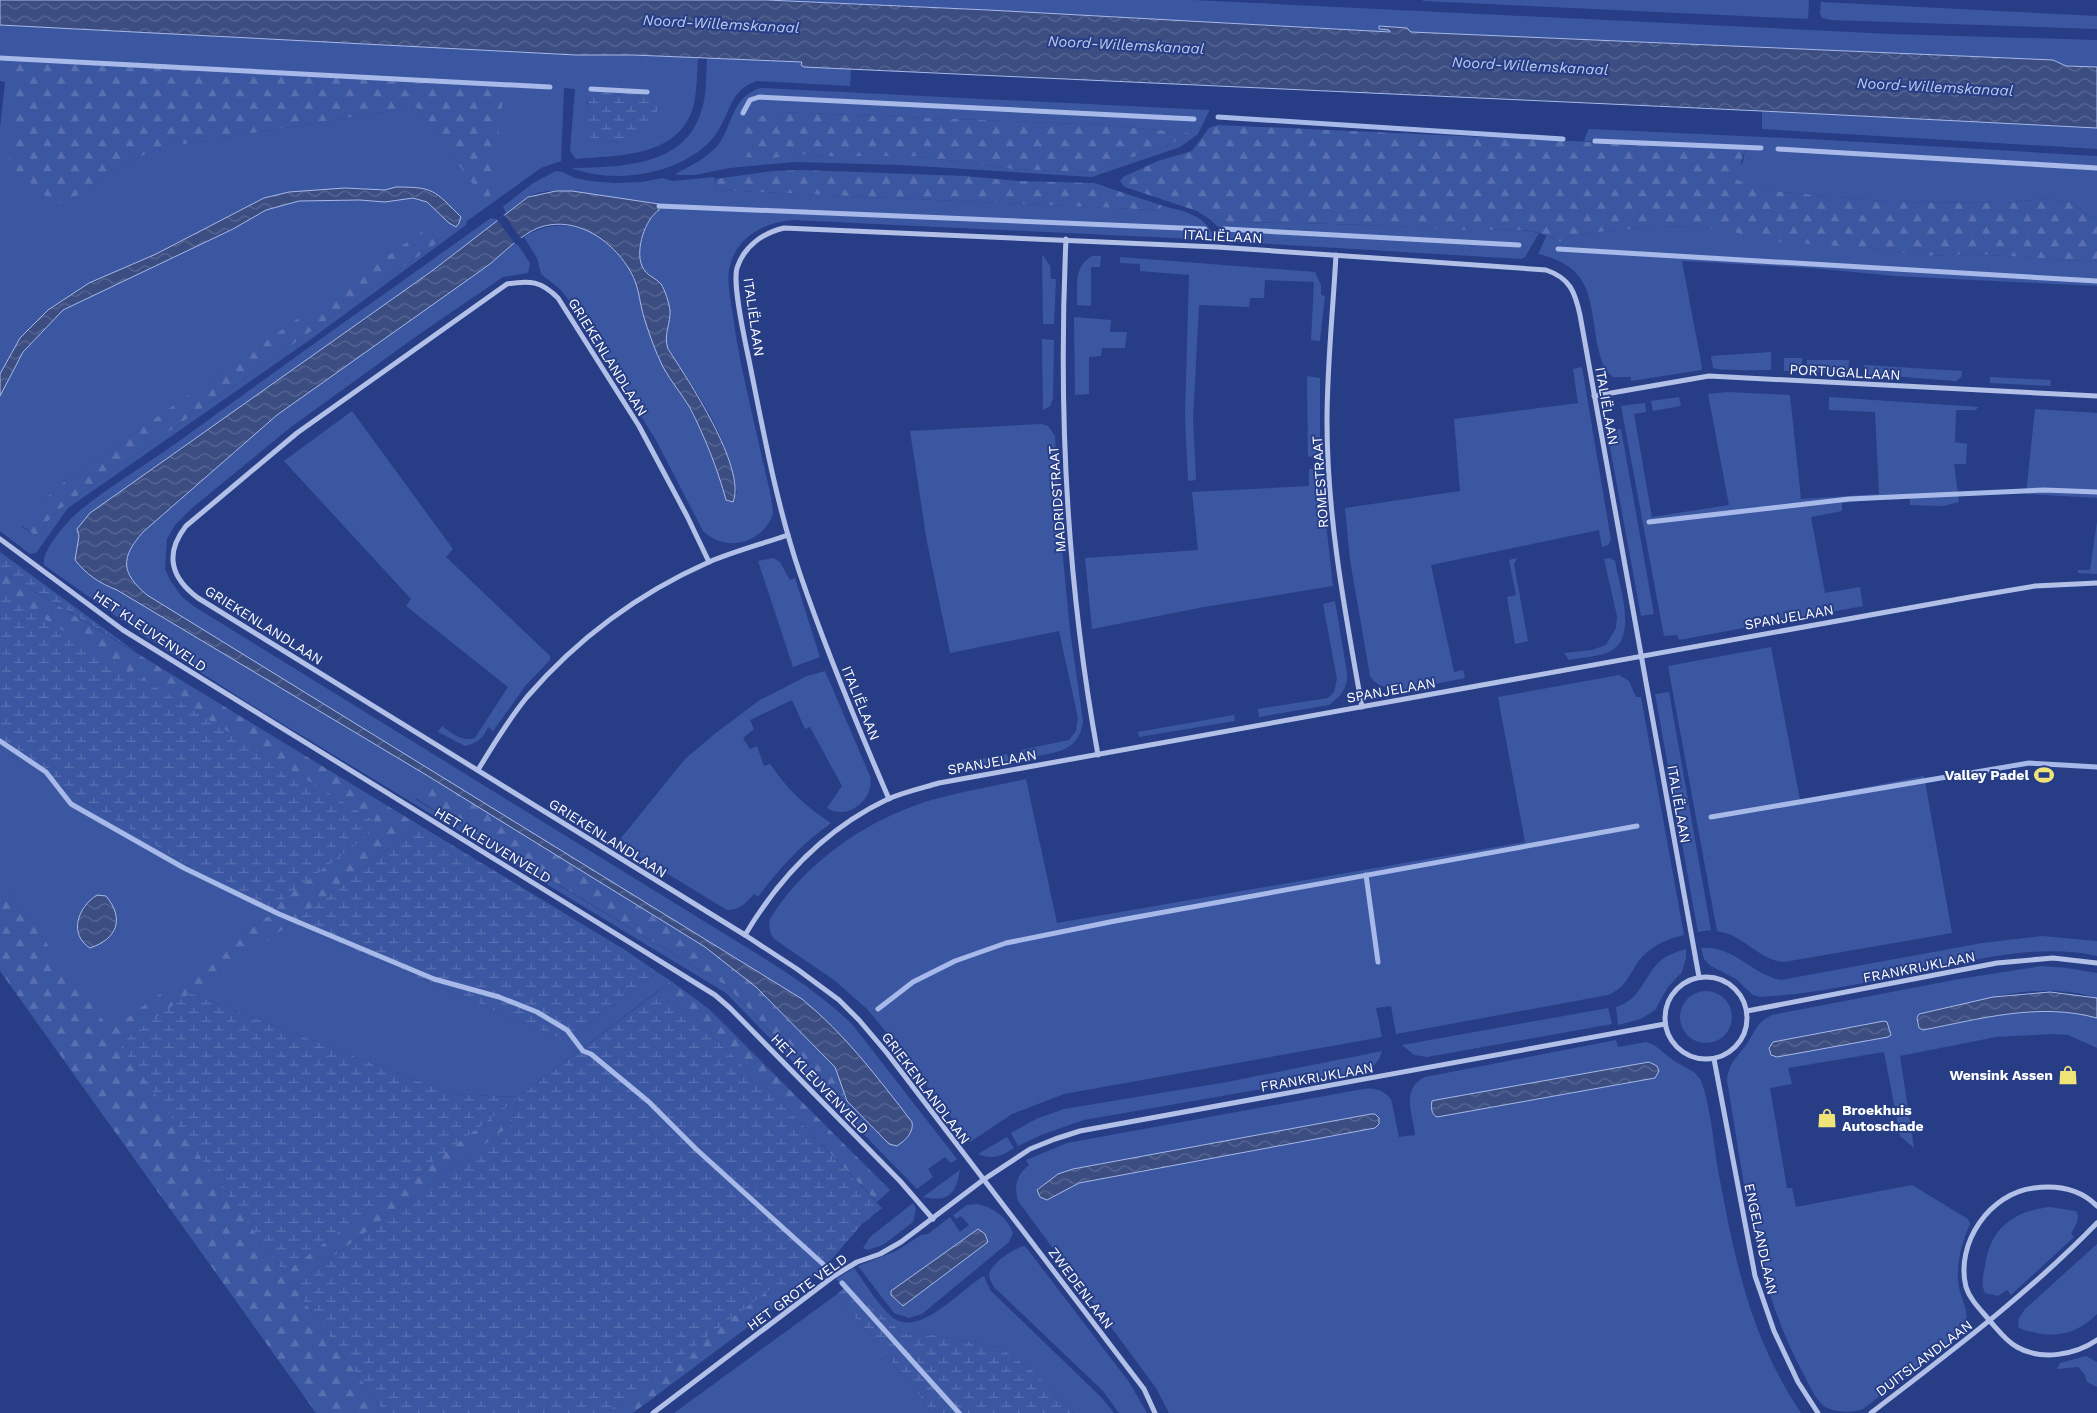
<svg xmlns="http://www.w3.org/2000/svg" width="2097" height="1413" viewBox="0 0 2097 1413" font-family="'Work Sans',sans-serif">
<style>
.grass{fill:#3c57a2;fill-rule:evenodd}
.forest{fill:url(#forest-firs)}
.wetland{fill:url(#wetland-marsh)}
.water{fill:url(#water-waves);stroke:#a7b9e8}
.pier{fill:#273e86}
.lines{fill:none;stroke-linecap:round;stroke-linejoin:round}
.stream{stroke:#a7b9e8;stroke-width:5}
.minor{stroke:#b2c0e8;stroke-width:5}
.labels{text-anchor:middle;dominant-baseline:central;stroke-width:4;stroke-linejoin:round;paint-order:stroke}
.street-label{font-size:14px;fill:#fff;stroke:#273e86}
.poi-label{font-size:14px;font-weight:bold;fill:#fff;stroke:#273e86;text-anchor:end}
.water-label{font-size:15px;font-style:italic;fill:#becbef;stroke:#273e86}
</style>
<defs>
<pattern id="forest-firs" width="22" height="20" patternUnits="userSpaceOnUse" patternTransform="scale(1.25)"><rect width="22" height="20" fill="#3c57a2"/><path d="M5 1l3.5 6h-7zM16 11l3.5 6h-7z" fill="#5970b0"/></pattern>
<pattern id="wetland-marsh" width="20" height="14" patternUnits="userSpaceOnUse" patternTransform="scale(1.25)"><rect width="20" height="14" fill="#3c57a2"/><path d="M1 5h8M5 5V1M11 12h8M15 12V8" fill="none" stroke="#5970b0"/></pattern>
<pattern id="water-waves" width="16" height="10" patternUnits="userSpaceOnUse" patternTransform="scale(1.25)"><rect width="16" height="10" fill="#3c4d81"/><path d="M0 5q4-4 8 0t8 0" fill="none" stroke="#596894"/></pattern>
</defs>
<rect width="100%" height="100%" fill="#273e86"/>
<g class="grass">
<path d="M767,0H1193L1891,34L2097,40V67L2066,66L2053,60L1411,32L1407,28L1379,26L1390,30V32L988,10Z"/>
<path d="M1809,0L1808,19L1423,1V0Z"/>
<path d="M1821,2L2097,16V29L1831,20L1822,18L1820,13Z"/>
<path d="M0,25L576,55H633L698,58C697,74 697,92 693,108C677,158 618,155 576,159L570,151L575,89L564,88L561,161L541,168L467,221L466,225L311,339L68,508L36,553L30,554L0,531V396L23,352L63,310L233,229L266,210L299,201L360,200L385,202L413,198L427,202L449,223L461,217L396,187L385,190L345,188L289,192L264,198L156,254L89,283L48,310L20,338L0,374V128L5,82L0,81ZM16,59L504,84L489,205L416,107L184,144L174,139L166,145L117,167L87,191ZM587,101L619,141L595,142L589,137ZM437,243L74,498L53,515L36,536L22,527L44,500L64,482L403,246Z"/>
<path d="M707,58L802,62L804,67L851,69L850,86L757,81C730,89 730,114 716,134C688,173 616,186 572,168C620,167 684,167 701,112C707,95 706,76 707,58Z"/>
<path d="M760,88L1209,110V111L1198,134L1180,147L1092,177L901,165L794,162L729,168L695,175H676L677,173C692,165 707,158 718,145C734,123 731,98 760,88ZM776,112L1105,125L1190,133L1163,148L1115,162L1095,173L1013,169L916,156H825L796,154Z"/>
<path d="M1762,111L2097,128V149L1762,129Z"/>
<path d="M1590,129L1808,139L2097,156V218L2088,216L2071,202L2044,199L2004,203L1891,202L1763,190L1729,177L1743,162L1745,149L1584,141L1588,130Z"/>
<path d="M556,171L562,172L575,178L590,181L615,183L642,182L663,178L672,181L714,177L717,190L1157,210L1163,206C1186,212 1207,215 1215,240L793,220C763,222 734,239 729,270C727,285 731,301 733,316C739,363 752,411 762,458C766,477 772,495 773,514C762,544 726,553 703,531L657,442L573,306L561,290L541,274L537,258L524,237C568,209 614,235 634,280C639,290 640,302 643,313C648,331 655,350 663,366C670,381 682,394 689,408C704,434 718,471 726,500L737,494C732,472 727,451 718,431C705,402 685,375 668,349L665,342L666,331L661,284C653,279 644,274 641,265C635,248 646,219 659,210C626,202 558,180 527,197C520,202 513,209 506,214L503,206L505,205L533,183Z"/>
<path d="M491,218L499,220L432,271L90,513L79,536L75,560L99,582L117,590L428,776L415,799L727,986L817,1081L838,1097L844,1095L847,1101L889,1144L897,1146C907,1139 910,1133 912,1122C878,1078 845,1034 802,999L146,595C121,573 120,558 143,532L277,415L490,264L516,242L530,263L528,273L503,277L421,333L291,427L192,508L175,525L167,539L165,569L170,580L182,597L195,607L741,944C780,968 819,992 852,1024L957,1159L951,1163L945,1157L928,1169L933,1177L917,1189L726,993L253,706L144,636L44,565C41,551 67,522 77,513C111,484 153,461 189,434C289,361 390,290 491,218Z"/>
<path d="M1211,220L1231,222C1307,223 1383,225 1459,229C1485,231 1514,227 1539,233L1525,257L1521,259L1221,241L1219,228Z"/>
<path d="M1698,226L1871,248L1919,256L1976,254L2097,262V286L1895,276L1812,268L1682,261L1702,367L1701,370L1631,381V377H1613C1603,369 1601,360 1598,347C1589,300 1594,267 1538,254L1547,235L1560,242L1576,234L1652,227Z"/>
<path d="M1042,254L1050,266L1051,279H1056L1054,324H1043Z"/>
<path d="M1092,256H1101L1100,267H1091V306L1077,305C1078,286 1073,267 1092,256Z"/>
<path d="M1120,257L1315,272L1321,285V295L1325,296L1320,341L1311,340L1314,282L1265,280L1264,298H1250L1249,307L1199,305L1193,419L1196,480L1188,481L1185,416L1189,275L1140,271V264L1120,263Z"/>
<path d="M1074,317L1111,320L1110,332H1127L1125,348H1102L1101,356L1089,357V394L1075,395Z"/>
<path d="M1042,339L1054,340L1053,399L1050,406L1043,410Z"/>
<path d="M1771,352V370C1760,370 1720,371 1713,368L1711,356Z"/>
<rect x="1784" y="358" width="18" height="13"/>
<path d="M1807,360H1849L1848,374L1807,372Z"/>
<path d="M1864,365L1962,371L1961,377L1956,381L1864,374Z"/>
<path d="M1582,367L1611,540L1608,545L1602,547L1599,530L1431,565L1454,672L1463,670L1465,678L1401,691L1399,687C1387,689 1377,687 1370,676L1350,560L1345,508L1460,491L1454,419L1578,403L1573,369Z"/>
<path d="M1307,376L1320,378V455L1308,457Z"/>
<path d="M1990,377L2051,380L2050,386L1990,383Z"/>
<path d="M1728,392L1790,395L1801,499L1879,494L1875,412L1829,410V397L1979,407L1975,410H1956L1955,442L1967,444L1966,464H1954L1959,502L1943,506L1910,505V497L1842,503V511L1811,517L1825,593L1860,587L1863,606L1679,640L1677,635L1664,636L1621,406L1645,403L1646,412L1634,414L1652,517L1729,505L1708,394Z"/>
<path d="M1679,397L1681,406L1653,411L1651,401Z"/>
<path d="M2035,409L2097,413V498L2026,494Z"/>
<path d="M352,411L453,549L446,557L550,656V660L526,685L493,731L488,727C483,739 477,743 465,746L438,732L442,726C453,734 462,742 475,738L508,687L406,606L411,599L284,461Z"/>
<path d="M1041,424L1048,426L1055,436L1062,548L1070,630L1083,721C1079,755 1050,753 1023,758L1021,750L1069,740L1076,731L1078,718L1059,631L950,653L927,542L910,431Z"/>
<path d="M1621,429L1654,614L1641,616L1607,431Z"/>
<path d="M1309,469H1320L1333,586L1204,607L1092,629L1085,558L1198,550L1192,492L1309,486Z"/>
<path d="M2097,521V574L2078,573V570H2090Z"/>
<path d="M773,558L780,562L790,580L795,578L820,657L793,667L758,561Z"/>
<path d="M1517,558L1514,564L1528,641L1515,644L1507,597L1516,595L1509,560Z"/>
<path d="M1610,558L1615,561C1619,585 1638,637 1611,651C1599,657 1582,657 1569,660L1564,653L1592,650L1606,645L1616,628L1617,616L1604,559Z"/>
<path d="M1335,601L1347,673C1348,688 1341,696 1329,705L1259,717L1258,709L1328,698L1334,692L1337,679L1323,604Z"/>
<path d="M1771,647L1800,800L1924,776L1952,933L1784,962C1758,960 1745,935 1717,931L1668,666Z"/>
<path d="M825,671L870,776C875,800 847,821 827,808L842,786L810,727L805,729L792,700L750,720L754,729L743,738L750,749L757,746L764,766L770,764C787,789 806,807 831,823C802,844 779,868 758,897L754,894C746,903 740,910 727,910L617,843L685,759L717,732L760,700L807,676Z"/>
<path d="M1619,675L1629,681L1636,697H1641L1684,935C1668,939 1654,944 1642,957C1629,972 1629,986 1608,995L1396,1034L1391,1006L1376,1008L1382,1037L1064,1094L1012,1114L970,1142L891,1038L868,1010L834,980L777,941C770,936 768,927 770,919C804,864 862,823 922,803C956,792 992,787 1026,779L1057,923L1525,842L1498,697Z"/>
<path d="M1669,692L1711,930L1698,932L1655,694Z"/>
<path d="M1234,715L1235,721L1139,737L1138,732Z"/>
<path d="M0,749L202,874L271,914L110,1031L0,879Z"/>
<path d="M1007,754L1009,761L955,771L949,768L948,764Z"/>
<path d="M292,923L566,1041L657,972L671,981L518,1097L452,1094L190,993Z"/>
<path d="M2042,936L2097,941V956C2049,945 2000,955 1953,964C1892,977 1822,994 1760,997L1753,995L1736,979L1711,966L1704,959L1701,948C1732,944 1751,974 1781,980L1982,943Z"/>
<path d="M1686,949V958L1682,972L1668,987L1655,1010L1641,1019L1618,1025L1616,1007C1640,1000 1643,979 1658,963C1666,955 1676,952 1686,949Z"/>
<path d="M2042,966L2067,968L2097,973V998C2038,979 1973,1001 1917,1018L1919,1028L1923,1030C1980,1019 2039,1002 2097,1018V1048L2068,1035L2053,1034L1996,1037L1900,1056L1914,1148L1900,1136L1884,1052L1788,1068L1792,1084L1770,1088L1787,1188H1792L1796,1207L1912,1185L1968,1219L1970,1224C1962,1242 1957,1260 1958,1280C1959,1300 1974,1314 1962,1332L1863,1409C1851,1413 1835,1413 1824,1406C1814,1398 1808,1382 1802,1371C1754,1281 1744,1180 1727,1081C1728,1064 1737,1057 1747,1044C1756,1030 1756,1023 1772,1015L1959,979Z"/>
<circle cx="1706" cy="1017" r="26"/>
<path d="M1608,1008L1612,1024L1427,1057L1414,1055L1402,1045Z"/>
<path d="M1616,1040L1618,1047L1646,1042L1654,1045L1674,1061L1694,1072L1701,1080C1711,1108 1713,1141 1718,1170C1735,1260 1749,1335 1801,1413H1169L1156,1388L1018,1201C1014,1186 1016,1175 1029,1165L1026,1160L1067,1143L1363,1089C1375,1087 1383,1090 1391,1099L1399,1137L1415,1135C1413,1114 1400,1089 1425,1077ZM1655,1078L1437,1117L1433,1113L1431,1105ZM1371,1114L1375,1128L1078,1183L1048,1200L1073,1169Z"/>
<path d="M1382,1051C1379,1061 1374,1067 1365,1071L1084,1120L1041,1135L1018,1146L1011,1133L1036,1119L1064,1109L1227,1082Z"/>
<path d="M1007,1137L1014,1148C1002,1156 992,1160 978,1154Z"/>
<path d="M960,1170C955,1196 948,1202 923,1197Z"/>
<path d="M913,1203L916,1209L913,1222L883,1245L867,1250L863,1248L870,1237Z"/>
<path d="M977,1204C993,1207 1007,1217 1013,1233L1009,1242L922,1314L909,1318L894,1313L858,1266L896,1251L921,1235L928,1234L950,1217L960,1232L969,1225L961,1216L956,1219L953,1215L967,1205ZM988,1242L903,1306L899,1304Z"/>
<path d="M2050,1207L2076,1211C2081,1219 2075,1225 2071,1234L2074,1237L2011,1295L2007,1290L1998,1296L1985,1293C1981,1284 1983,1276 1985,1266C1990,1228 2014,1211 2050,1207Z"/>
<path d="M2097,1244V1314C2080,1332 2057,1339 2033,1332C2027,1331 2023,1330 2018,1327L2019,1318L2025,1309Z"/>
<path d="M1025,1246L1129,1382L1147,1413H1119L1103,1391L994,1287C992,1283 989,1279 989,1275C990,1264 1015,1247 1025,1246Z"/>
<path d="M854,1268C866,1284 877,1304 892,1317C919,1339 961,1289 984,1276L990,1290L1102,1398L1114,1413H1074L1033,1371L1001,1348L934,1335L902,1333L849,1284L844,1288L836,1279Z"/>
<path d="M836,1295L917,1392L932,1413H674Z"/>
<path d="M2086,1356L2097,1362V1387L2087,1382L2085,1375L2078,1367L2057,1369L2060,1363Z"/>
</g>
<g class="forest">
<path d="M16,59L505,84L489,206L416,107L184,144L174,139L166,145L117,167L87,191L56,205L9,164Z"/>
<path d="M776,112L1105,125L1190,133L1163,148L1115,162L1095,173L1013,169L916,156H825L796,154L767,159L746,157L739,142L745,127L762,116Z"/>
<path d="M1218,125L1745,149L1738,173L1730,177L1763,190L1891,202L2004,203L2044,199L2071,202L2088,216L2097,218V262L1976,254L1919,256L1871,248L1765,241L1731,231L1698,226L1652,227L1576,234L1560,242C1533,224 1497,231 1467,230C1388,225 1310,223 1231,222L1211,220L1197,211L1125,187L1120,181L1123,177L1158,161L1192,151L1209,128Z"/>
<path d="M801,170L965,176L1018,181L1094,183L1163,206L1157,210L717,190L715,179L773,171Z"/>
<path d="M426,229L437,243L74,498L53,515L36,536L22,526L44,500L64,482Z"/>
<path d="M0,570L419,825L292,923L120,1044L284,1273L518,1097L511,1125L293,1286L385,1413H316L0,971V879L110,1030L271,914L278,903L0,592Z"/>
<path d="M428,776L705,947L756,987L835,1067L838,1073L844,1095L838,1097L832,1096L727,986L415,798Z"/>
<path d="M671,981L709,1009L890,1190L877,1202L774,1095L694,1018L656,993Z"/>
<path d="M777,1283L788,1297L633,1413H606Z"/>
</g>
<g class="wetland">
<path d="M591,89L647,92L657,106V119L650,130L619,141L595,142L589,137C586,120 586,105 591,89Z"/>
<path d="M0,552L136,652L0,570Z"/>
<path d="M0,592L381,825L278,903L271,914L202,874L0,749Z"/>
<path d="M419,825L625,950L657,972L566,1041L292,923Z"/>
<path d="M190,993L452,1094L518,1097L656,993L694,1018L774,1095L882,1208L862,1224L824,1268L788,1297L777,1284L606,1413H385L293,1286L511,1125L518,1098L284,1273L119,1044Z"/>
<path d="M849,1284L902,1333L934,1335L1001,1348L1033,1371L1074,1413H932L917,1392L836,1295Z"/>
</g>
<g class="water">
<path d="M0,0H767L988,10L1390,32L1389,30L1379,29V26L1407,28L1411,32L2053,60L2066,66L2097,67V128L1762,111L804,67L801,65L802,62L633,55H576L0,25Z"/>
<path d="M396,187C434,187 434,190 461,217L459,223L456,227L449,223L427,202L413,198L385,202L360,200L299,201L266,210L233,229L63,310L23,352L0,396V374L20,338L48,310L89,283L156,254L264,198L289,192L345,188L385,190Z"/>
<path d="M556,191H572L659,204V210C645,219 635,250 642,266C646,276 655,277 661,284C665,290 669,303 670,310C671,323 663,335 668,349C687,378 747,468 733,502L726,500C718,470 704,435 690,408C682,394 671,382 663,367C655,351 648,331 643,314C640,303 639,291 635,281C620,245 578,213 538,228C521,235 504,252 490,264L277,415L143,532C120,558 121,573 147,595L802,999C845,1034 878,1078 912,1122C914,1132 906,1140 897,1146L889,1144L847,1101L835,1067L756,987L705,947L428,776L117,590C99,583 87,575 75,560L79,536L77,529L90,513L432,271L528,197Z"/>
<path d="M97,895L106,896C125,919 117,939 90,948C68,934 78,907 97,895Z"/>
<path d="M2050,992L2097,998V1018C2039,1002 1980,1019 1923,1030L1919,1028L1917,1018L1919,1014L1993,997Z"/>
<path d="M1884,1021L1887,1022L1891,1035L1888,1037L1777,1057L1771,1055L1769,1048L1773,1042Z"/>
<path d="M1649,1062L1657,1066L1659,1071L1655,1078L1437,1117C1431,1115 1431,1106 1432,1101L1436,1100Z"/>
<path d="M1371,1114H1375L1379,1118V1124L1375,1128L1079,1183L1047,1200L1040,1197L1037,1190L1058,1174L1073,1169Z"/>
<path d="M978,1229L985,1234L988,1242L903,1306L891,1295V1291Z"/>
</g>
<path class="pier" d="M504,215L523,241L516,245L497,220Z"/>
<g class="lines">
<g class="stream">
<path d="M0,58L550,87"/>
<path d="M591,89L647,92"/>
<path d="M743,113L750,100L759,97L1194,119"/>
<path d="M1218,117L1563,139"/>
<path d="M1595,141L1761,148"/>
<path d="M1778,149L2097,168"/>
<path d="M659,206L1205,229"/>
<path d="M1224,229L1519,245"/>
<path d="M1558,249L2097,281"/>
<path d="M1649,522L1849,499L2044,490L2097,492"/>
<path d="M0,741L46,772L71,804L184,868L279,914L434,979L499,997L537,1012L567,1030L583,1051L591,1054L649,1102L696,1149L823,1264"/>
<path d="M1711,817L2029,763L2097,767"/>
<path d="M1366,875L1378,962"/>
<path d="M878,1009L913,982L955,961L1006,943L1115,921L1637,826"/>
<path d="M842,1283L959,1413"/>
</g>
<g class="minor">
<path d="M1066,239C1058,412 1067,585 1098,755"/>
<path d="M1336,255C1333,310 1327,366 1327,421C1327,518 1345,612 1362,707"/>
<path d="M1594,396L1709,376L2097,396"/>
<path d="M0,539L123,630L715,995L730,1008L900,1181L933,1219"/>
<path d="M709,562L687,516L639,426L558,298C541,281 530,280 507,284L297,433L186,526C164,554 171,578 198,598L745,935L797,969L839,1000L859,1020L887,1053L1144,1389L1155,1413"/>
<path d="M478,770C493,745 509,719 527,697C577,639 639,593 709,562C735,551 762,544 788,535"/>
<path d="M889,799C857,725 826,650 800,574C777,506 764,435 750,365C746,345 732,285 737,268C744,246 763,233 784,228L1217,247L1546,270C1570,278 1575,292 1580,315L1699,977"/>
<path d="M745,935C780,876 825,829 888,799C904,792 922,788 939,783L1970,597L2035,586L2097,583"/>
<circle cx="1706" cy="1018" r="41"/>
<path d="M1747,1011L1997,963L2053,958L2097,963"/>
<path d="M1714,1059L1755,1276L1774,1331L1798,1382L1818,1413"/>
<path d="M2097,1206C2080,1189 2057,1185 2034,1188C1990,1193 1955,1243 1966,1287C1970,1300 1981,1310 1990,1321C1998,1330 2006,1341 2017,1347C2041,1361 2075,1355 2097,1340"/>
<path d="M653,1413L834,1276L857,1262L880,1254L901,1242L983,1180L1030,1149L1055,1139L1080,1131L1665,1024"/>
<path d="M1871,1413C1950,1352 2027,1295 2097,1223"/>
</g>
</g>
<defs>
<symbol id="stadium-bare" viewBox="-9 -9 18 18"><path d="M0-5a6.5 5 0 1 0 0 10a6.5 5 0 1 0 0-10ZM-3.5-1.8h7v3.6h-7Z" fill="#f0e478" stroke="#273e86" stroke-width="2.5" paint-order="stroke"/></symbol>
<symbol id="shop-bare" viewBox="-9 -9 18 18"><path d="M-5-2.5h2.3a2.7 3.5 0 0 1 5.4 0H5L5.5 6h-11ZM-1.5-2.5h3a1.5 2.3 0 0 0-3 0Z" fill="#f0e478" stroke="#273e86" stroke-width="2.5" paint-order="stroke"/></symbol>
</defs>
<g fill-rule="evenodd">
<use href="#stadium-bare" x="2030" y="761" width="28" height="28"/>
<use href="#shop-bare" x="2054" y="1061" width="28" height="28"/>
<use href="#shop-bare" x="1813" y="1104" width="28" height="28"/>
</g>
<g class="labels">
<g class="street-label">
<text transform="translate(1223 236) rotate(3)">ITALIËLAAN</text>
<text transform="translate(754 317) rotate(82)">ITALIËLAAN</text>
<text transform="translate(608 357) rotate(58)">GRIEKENLANDLAAN</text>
<text transform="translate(1845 372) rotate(3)">PORTUGALLAAN</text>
<text transform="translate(1607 406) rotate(80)">ITALIËLAAN</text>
<text transform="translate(1320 482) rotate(-94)">ROMESTRAAT</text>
<text transform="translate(1057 499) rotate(-94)">MADRIDSTRAAT</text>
<text transform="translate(1789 617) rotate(-10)">SPANJELAAN</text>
<text transform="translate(264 625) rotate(32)">GRIEKENLANDLAAN</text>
<text transform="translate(150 631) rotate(34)">HET KLEUVENVELD</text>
<text transform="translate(1391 690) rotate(-10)">SPANJELAAN</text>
<text transform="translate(861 703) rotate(68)">ITALIËLAAN</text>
<text transform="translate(992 762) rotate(-10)">SPANJELAAN</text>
<text transform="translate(1679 804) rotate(80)">ITALIËLAAN</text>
<text transform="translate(608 838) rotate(32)">GRIEKENLANDLAAN</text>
<text transform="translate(493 845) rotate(31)">HET KLEUVENVELD</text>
<text transform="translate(1919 967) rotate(-11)">FRANKRIJKLAAN</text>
<text transform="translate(1317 1077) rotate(-10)">FRANKRIJKLAAN</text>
<text transform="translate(820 1084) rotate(46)">HET KLEUVENVELD</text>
<text transform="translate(926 1088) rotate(53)">GRIEKENLANDLAAN</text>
<text transform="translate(1761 1239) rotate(78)">ENGELANDLAAN</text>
<text transform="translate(1081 1288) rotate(53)">ZWEDENLAAN</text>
<text transform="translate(797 1292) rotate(-36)">HET GROTE VELD</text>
<text transform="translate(1924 1358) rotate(-37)">DUITSLANDLAAN</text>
</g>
<g class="poi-label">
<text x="2029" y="775">Valley Padel</text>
<text x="2053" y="1075">Wensink Assen</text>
<text x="1842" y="1110" text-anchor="start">Broekhuis<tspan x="1842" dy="16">Autoschade</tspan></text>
</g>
<g class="water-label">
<text transform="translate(721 24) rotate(3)">Noord-Willemskanaal</text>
<text transform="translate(1126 45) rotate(3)">Noord-Willemskanaal</text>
<text transform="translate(1530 66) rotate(3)">Noord-Willemskanaal</text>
<text transform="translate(1935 87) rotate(3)">Noord-Willemskanaal</text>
</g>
</g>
</svg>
